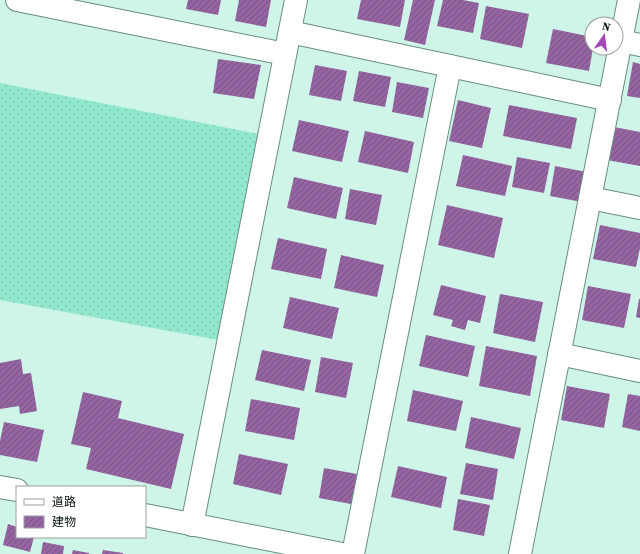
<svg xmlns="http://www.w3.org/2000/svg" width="640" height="554" viewBox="0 0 640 554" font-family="'Source Serif 4','Noto Sans JP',serif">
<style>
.grass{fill:url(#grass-dots)}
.building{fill:url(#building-hatch)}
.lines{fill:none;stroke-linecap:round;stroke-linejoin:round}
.minor-casing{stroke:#698d81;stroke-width:24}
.minor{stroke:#fff;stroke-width:22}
</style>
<defs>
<pattern id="grass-dots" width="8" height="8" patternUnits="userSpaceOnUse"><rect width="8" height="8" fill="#91e8ce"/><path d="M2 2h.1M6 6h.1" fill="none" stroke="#7cc6b0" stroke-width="1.8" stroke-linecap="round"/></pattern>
<pattern id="building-hatch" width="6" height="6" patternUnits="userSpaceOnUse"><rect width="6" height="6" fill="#9565a2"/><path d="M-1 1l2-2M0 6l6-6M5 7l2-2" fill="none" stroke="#785282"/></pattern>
</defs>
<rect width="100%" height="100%" fill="#cef5e8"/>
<path class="grass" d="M0,83L269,136L229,342L0,300Z"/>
<g class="building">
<path d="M188,0H221L218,15L186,9Z"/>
<path d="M239,0H271L266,27L235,21Z"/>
<path d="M361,0H405L400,27L357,19Z"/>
<path d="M413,0H435L425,45L404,40Z"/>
<path d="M443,0H463L479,3L473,33L437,26Z"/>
<path d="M486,6L529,14L522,48L480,39Z"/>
<path d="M553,29L592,37V48H593L589,71L546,63Z"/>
<path d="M218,59L261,65L254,99L213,93Z"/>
<path d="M633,62L640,64V98L627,96Z"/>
<path d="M315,65L347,71L341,101L309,95Z"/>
<path d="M359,71L391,77L385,107L353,101Z"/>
<path d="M397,82L429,88L423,118L392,112Z"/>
<path d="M458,100L491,108L482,148L449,141Z"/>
<path d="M509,105L577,118L571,149L503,136Z"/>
<path d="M299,120L349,131L342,162L292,151Z"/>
<path d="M614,127L640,132V166L607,160Z"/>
<path d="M365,131L414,142L408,173L358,162Z"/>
<path d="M463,155L512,166L505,196L456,186Z"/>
<path d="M517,157L550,163L544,193L512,187Z"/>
<path d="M555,166L587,172L582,202L550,196Z"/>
<path d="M294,177L343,188L336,219L287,208Z"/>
<path d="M350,189L382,195L376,225L345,219Z"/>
<path d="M447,205L503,218L494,258L438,245Z"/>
<path d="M600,225L640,233V248L636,267L593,259Z"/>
<path d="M278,238L327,249L321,279L271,269Z"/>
<path d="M341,255L384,265L377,297L334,288Z"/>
<path d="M441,285L486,296L480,323L468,320L465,330L451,326L453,320L433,315Z"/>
<path d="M588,286L631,294L624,328L582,320Z"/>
<path d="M500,294L543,302L535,342L493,333Z"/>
<path d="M290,297L339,308L332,339L283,328Z"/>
<path d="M639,299H640V318L636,317Z"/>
<path d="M426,335L475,346L468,377L419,366Z"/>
<path d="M486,346L537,356L530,396L479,386Z"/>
<path d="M262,350L311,360L304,391L255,380Z"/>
<path d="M321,357L353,363L346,398L315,392Z"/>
<path d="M21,359L23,374L31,373L37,411L20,414L19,406L0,409V363Z"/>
<path d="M567,386L610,394L604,428L561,420Z"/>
<path d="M413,390L463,401L456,431L407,421Z"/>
<path d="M83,392L122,401L118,418L184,434L171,489L86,469L91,448L71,444Z"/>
<path d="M628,394L640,396V431L622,427Z"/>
<path d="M251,399L300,408L294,440L245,431Z"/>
<path d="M471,417L521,428L514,459L465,448Z"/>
<path d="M4,422L44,430L37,462L0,455V441Z"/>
<path d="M239,454L288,464L281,495L233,484Z"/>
<path d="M466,463L498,469L493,500L460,494Z"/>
<path d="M398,466L447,477L441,508L391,497Z"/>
<path d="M324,468L357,474L351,504L319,498Z"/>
<path d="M458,499L490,505L484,536L453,530Z"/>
<path d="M8,524L17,527V537H34L30,552L3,545Z"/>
<path d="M43,542L64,546L63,554H41Z"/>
<path d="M73,550L89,553V554H72Z"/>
<path d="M103,550L123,553V554H102Z"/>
</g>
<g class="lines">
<defs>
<g id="minor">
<path d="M17,0L285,54"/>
<path d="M290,32L610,100"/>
<path d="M621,41L640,45"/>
<path d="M590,198L640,208"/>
<path d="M559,354L640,371"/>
<path d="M0,487L17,490"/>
<path d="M145,515L342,554"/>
<path d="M192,525L296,0"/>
<path d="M353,554L450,66"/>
<path d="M520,554L629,0"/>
</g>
</defs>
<use href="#minor" class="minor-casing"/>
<use href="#minor" class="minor"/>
</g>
<rect x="16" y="486" width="130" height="52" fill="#ffffff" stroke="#9ba09f"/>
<rect x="24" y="499" width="20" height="6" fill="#ffffff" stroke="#9ba09f"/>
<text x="52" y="506" font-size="12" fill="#05120e">道路</text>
<rect x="24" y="516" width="20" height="12" fill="url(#building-hatch)" stroke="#9ba09f"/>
<text x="52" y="526" font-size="12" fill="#05120e">建物</text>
<g transform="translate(604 36) rotate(14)"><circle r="19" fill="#ffffff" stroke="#9ba09f"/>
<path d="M0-3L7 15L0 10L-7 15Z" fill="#a14ab7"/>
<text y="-6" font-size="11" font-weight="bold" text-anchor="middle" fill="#05120e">N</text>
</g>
</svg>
